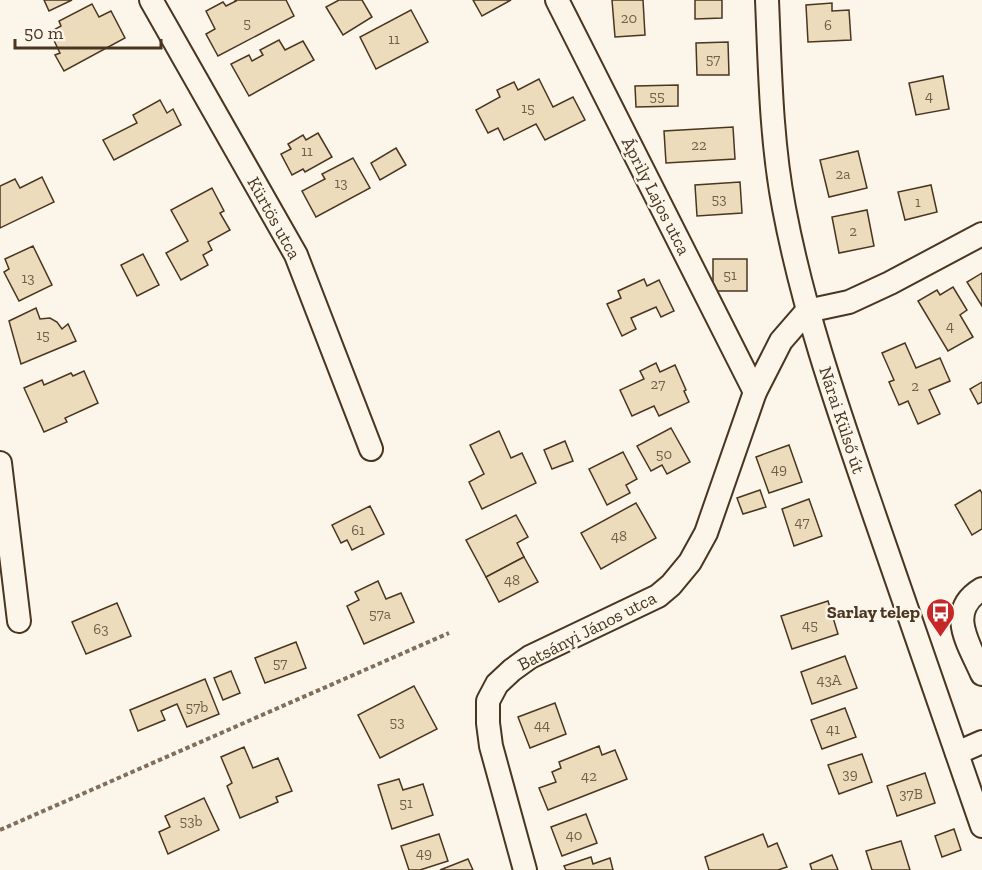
<svg xmlns="http://www.w3.org/2000/svg" width="982" height="870" viewBox="0 0 982 870" font-family="'Zilla Slab',serif">
<style>
.building{fill:#ecdcbc;stroke:#4a3520;stroke-width:1.5}
.lines{fill:none;stroke-linecap:round;stroke-linejoin:round}
.minor-casing{stroke:#4a3520;stroke-width:26}
.path{stroke:#7f6f5c;stroke-width:4;stroke-dasharray:4.5 3;stroke-linecap:butt}
.minor{stroke:#fbf6e9;stroke-width:22}
.labels{text-anchor:middle;dominant-baseline:central;stroke-width:4.5;stroke-linejoin:round;paint-order:stroke}
.number-label{font-size:15px;fill:#725f47}
.street-label{font-size:18px;fill:#4a3520;stroke:#fbf6e9}
.poi-label{font-size:18px;font-weight:bold;fill:#4a3520;stroke:#fbf6e9;text-anchor:end}
</style>
<rect width="100%" height="100%" fill="#fbf6e9"/>
<g class="building">
<path d="M44,0H72L49,11Z"/>
<path d="M235,0H286L294,16L218,56L206,34L215,29L206,11L223,2L226,6L236,1Z"/>
<path d="M339,0H362L372,17L343,35L326,7Z"/>
<path d="M473,0H511L482,16Z"/>
<path d="M612,0H643L645,35L615,37Z"/>
<path d="M695,0H722V18L695,19Z"/>
<path d="M832,3V11L849,10L851,40L808,42L806,5Z"/>
<path d="M92,4L99,17L111,11L125,38L64,71L55,55L60,53L50,32L61,26L59,21Z"/>
<path d="M411,10L428,42L376,69L360,37Z"/>
<path d="M279,40L285,50L303,41L314,60L249,96L231,64L249,55L252,61L263,55L260,50Z"/>
<path d="M728,42L729,75H697L696,43Z"/>
<path d="M943,76L949,109L916,115L909,83Z"/>
<path d="M539,79L553,107L573,97L585,120L545,140L536,124L504,140L498,128L488,133L476,110L500,97L497,90L514,82L518,90Z"/>
<path d="M678,85V106L636,107L635,86Z"/>
<path d="M160,100L167,113L173,109L181,125L114,160L103,140L137,123L133,115Z"/>
<path d="M733,127L735,159L666,163L664,131Z"/>
<path d="M318,133L332,157L305,172L303,169L292,175L281,154L291,149L288,144L303,135L306,140Z"/>
<path d="M396,148L406,165L380,180L371,163Z"/>
<path d="M858,151L867,188L829,197L820,160Z"/>
<path d="M353,158L370,188L316,217L302,191L325,179L322,174Z"/>
<path d="M42,177L54,202L0,228V186L15,179L20,188Z"/>
<path d="M740,182L742,213L697,216L695,185Z"/>
<path d="M931,185L937,212L905,220L898,192Z"/>
<path d="M212,188L224,211L220,213L230,230L208,242L212,250L203,255L208,265L181,280L166,253L188,241L171,210Z"/>
<path d="M867,210L874,246L839,253L832,217Z"/>
<path d="M33,246L52,285L19,301L4,272L9,269L5,259Z"/>
<path d="M143,254L159,285L137,296L121,265Z"/>
<rect x="713" y="259" width="34" height="32"/>
<path d="M982,273V306L967,282Z"/>
<path d="M644,279L647,286L659,280L674,311L661,317L656,307L631,318L636,329L622,336L607,304L621,298L618,291Z"/>
<path d="M953,287L967,310L960,315L973,337L948,351L918,301L937,290L940,295Z"/>
<path d="M36,308L40,319L50,318L57,322L62,329L68,324L76,341L21,364L9,321Z"/>
<path d="M905,343L916,368L940,358L950,381L929,390L940,414L918,424L908,401L899,405L889,382L894,380L882,353Z"/>
<path d="M656,363L660,372L675,365L686,390L684,391L689,402L659,416L654,406L632,416L620,390L644,379L640,371Z"/>
<path d="M84,371L98,403L65,418L67,422L44,432L24,388L42,380L44,385L71,373L73,376Z"/>
<path d="M982,382V402L978,404L970,389Z"/>
<path d="M671,428L690,462L667,474L662,465L651,471L637,446Z"/>
<path d="M499,431L511,458L522,453L536,483L482,509L469,482L484,474L470,445Z"/>
<path d="M565,441L573,461L552,469L544,450Z"/>
<path d="M789,445L802,482L769,493L756,457Z"/>
<path d="M623,452L637,479L626,485L630,493L607,505L589,469Z"/>
<path d="M760,490L766,507L743,514L737,498Z"/>
<path d="M980,490L982,493V529L972,535L955,505Z"/>
<path d="M809,499L822,536L794,546L782,509Z"/>
<path d="M636,503L656,538L601,569L581,533Z"/>
<path d="M370,506L384,534L352,550L347,540L341,543L332,525Z"/>
<path d="M516,515L528,537L517,543L524,557L486,577L466,540Z"/>
<path d="M524,557L538,582L499,602L486,577Z"/>
<path d="M378,581L386,599L401,593L414,622L364,644L347,606L359,600L355,592Z"/>
<path d="M828,601L838,634L792,649L781,616Z"/>
<path d="M117,603L131,636L86,654L72,622Z"/>
<path d="M296,642L306,668L265,683L255,658Z"/>
<path d="M845,656L857,688L812,704L801,672Z"/>
<path d="M231,671L240,693L223,700L214,678Z"/>
<path d="M205,679L219,714L187,727L177,704L161,711L165,720L138,731L130,710Z"/>
<path d="M414,686L437,729L380,758L358,715Z"/>
<path d="M555,703L566,734L530,748L518,717Z"/>
<path d="M845,708L856,737L822,749L811,720Z"/>
<path d="M599,746L602,755L615,750L627,779L548,810L539,788L556,782L552,772L561,768L559,762Z"/>
<path d="M244,747L253,768L278,758L292,791L276,797L278,802L240,818L227,786L232,783L221,757Z"/>
<path d="M862,754L872,782L839,794L828,765Z"/>
<path d="M925,773L935,803L897,816L887,786Z"/>
<path d="M399,779L403,790L423,784L433,815L392,829L378,785Z"/>
<path d="M204,798L219,830L168,854L159,832L170,827L165,816Z"/>
<path d="M586,814L597,843L562,856L551,827Z"/>
<path d="M954,829L961,850L942,857L935,836Z"/>
<path d="M439,834L448,861L420,870H409L401,846Z"/>
<path d="M763,834L768,847L777,843L787,867L778,870H708H709L705,857Z"/>
<path d="M901,841L910,870H872L866,851Z"/>
<path d="M832,855L838,870H812L810,864Z"/>
<path d="M591,857L593,864L610,858L613,870H566L564,866Z"/>
<path d="M468,859L473,870H440Z"/>
</g>
<g class="lines">
<defs>
<g id="minor">
<path d="M151,0L296,255L371,449"/>
<path d="M557,0L755,392"/>
<path d="M767,0C770,69 771,140 784,208C804,314 840,415 875,517C911,620 946,723 982,826"/>
<path d="M0,463L19,621"/>
<path d="M982,589C945,611 969,644 982,674"/>
<path d="M957,753L982,742"/>
<path d="M525,870L491,746L488,723V701L497,684L512,670L530,657L658,596L671,585L690,562L706,533L755,392L781,341L807,311L849,302L890,283L982,234"/>
</g>
</defs>
<use href="#minor" class="minor-casing"/>
<path class="path" d="M0,830L449,633"/>
<use href="#minor" class="minor"/>
</g>
<defs>
<symbol id="bus-pin" viewBox="-11 -11 22 30"><path d="M0 17L-7.5 6A9.5 9.5 0 1 1 7.5 6Z" fill="#c62828" stroke="#fbf6e9"/><path d="M-5-6H5V4H4V6H2V4H-2V6H-4V4H-5ZM-3.5-4V0h7V-4ZM-3.5 1.2v1.5H-2V1.2ZM2 1.2v1.5H3.5V1.2Z" fill="#fff"/></symbol>
</defs>
<g fill-rule="evenodd">
<use href="#bus-pin" x="924" y="596" width="33" height="45"/>
</g>
<g class="labels">
<g class="number-label">
<text x="629" y="18">20</text>
<text x="247" y="23">5</text>
<text x="828" y="25">6</text>
<text x="394" y="39">11</text>
<text x="713" y="59">57</text>
<text x="657" y="96">55</text>
<text x="929" y="96">4</text>
<text x="528" y="108">15</text>
<text x="699" y="145">22</text>
<text x="307" y="151">11</text>
<text x="843" y="174">2a</text>
<text x="341" y="183">13</text>
<text x="719" y="199">53</text>
<text x="918" y="202">1</text>
<text x="853" y="231">2</text>
<text x="730" y="275">51</text>
<text x="28" y="278">13</text>
<text x="950" y="326">4</text>
<text x="43" y="335">15</text>
<text x="658" y="384">27</text>
<text x="915" y="386">2</text>
<text x="664" y="454">50</text>
<text x="779" y="469">49</text>
<text x="802" y="522">47</text>
<text x="358" y="530">61</text>
<text x="619" y="536">48</text>
<text x="512" y="580">48</text>
<text x="380" y="614">57a</text>
<text x="810" y="625">45</text>
<text x="101" y="629">63</text>
<text x="280" y="663">57</text>
<text x="829" y="680">43A</text>
<text x="197" y="707">57b</text>
<text x="397" y="722">53</text>
<text x="542" y="725">44</text>
<text x="833" y="729">41</text>
<text x="850" y="774">39</text>
<text x="589" y="776">42</text>
<text x="911" y="794">37B</text>
<text x="406" y="803">51</text>
<text x="191" y="821">53b</text>
<text x="574" y="835">40</text>
<text x="424" y="853">49</text>
</g>
<g class="street-label">
<text transform="translate(656 196) rotate(63)">Áprily Lajos utca</text>
<text transform="translate(274 218) rotate(61)">Kürtös utca</text>
<text transform="translate(842 420) rotate(72)">Nárai Külső út</text>
<text transform="translate(587 631) rotate(-27)">Batsányi János utca</text>
</g>
<g class="poi-label">
<text x="920" y="612">Sarlay telep</text>
</g>
</g>
<path d="M15 39v9h146v-9" fill="none" stroke="#4a3520" stroke-width="3"/>
<text x="24" y="39" font-size="18" fill="#4a3520" stroke="#fbf6e9" stroke-width="4.5" paint-order="stroke">50 m</text>
</svg>
